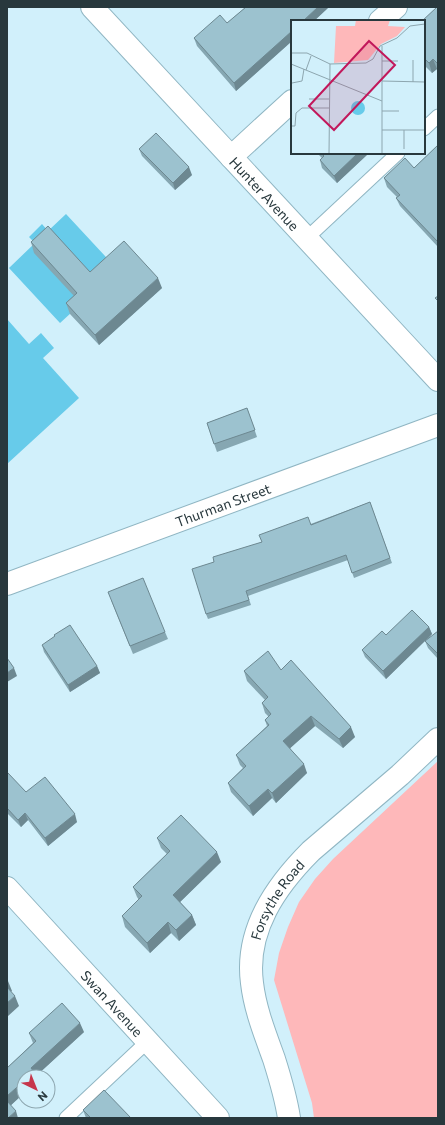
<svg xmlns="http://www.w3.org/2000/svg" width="445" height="1125" viewBox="0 0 445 1125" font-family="Commissioner,sans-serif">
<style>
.green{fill:#feb8ba}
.water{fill:#67cbea}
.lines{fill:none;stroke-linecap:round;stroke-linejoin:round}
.service-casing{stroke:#90b6c3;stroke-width:15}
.minor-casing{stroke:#90b6c3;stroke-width:24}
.tertiary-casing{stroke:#90b6c3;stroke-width:24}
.service{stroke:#fff;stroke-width:13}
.minor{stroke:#fff;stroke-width:22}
.tertiary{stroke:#fff;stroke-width:22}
.wall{fill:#86a7b2}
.shaded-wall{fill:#6d8891}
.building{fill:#9cc2cf;stroke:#6d8891}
.labels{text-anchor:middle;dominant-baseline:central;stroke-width:3;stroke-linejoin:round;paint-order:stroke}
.street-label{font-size:14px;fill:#28383d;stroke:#d1f0fb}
.inset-road{fill:none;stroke:#8da6af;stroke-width:1}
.view{fill:#c2185b;fill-opacity:0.15;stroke:#c2185b;stroke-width:2}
.inset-edge{fill:none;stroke:#28383d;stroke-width:2}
</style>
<rect width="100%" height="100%" fill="#d1f0fb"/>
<path class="green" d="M438,761V1118H314L312,1103L274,980L279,953L288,927L299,902L315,879L333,859Z"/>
<g class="water">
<path d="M66,214L118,270L60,323L9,268L35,243L29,237L42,224L48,231Z"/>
<path d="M7,319L29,344L41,333L54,348L43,358L79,398L7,464Z"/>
</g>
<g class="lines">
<defs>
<g id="service">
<path d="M424,129L438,116"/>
<path d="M307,238L398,153"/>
<path d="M66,1118L148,1041"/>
</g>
<g id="minor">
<path id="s1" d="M92,7L438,380"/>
<path d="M380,21L396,7"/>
<path d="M231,157L292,101"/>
<path id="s2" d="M7,584L438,425"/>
</g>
<g id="tertiary">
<path id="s3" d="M7,888L218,1118"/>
<path id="s4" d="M289,1118C286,1098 280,1078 274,1059C265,1034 255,1009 252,983C245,930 276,886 311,851L400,775L438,739"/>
</g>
</defs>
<use href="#service" class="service-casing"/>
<use href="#minor" class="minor-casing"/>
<use href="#tertiary" class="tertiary-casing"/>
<use href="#service" class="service"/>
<use href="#minor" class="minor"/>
<use href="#tertiary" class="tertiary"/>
</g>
<g class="wall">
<path d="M246,7H329L314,21H292V41L236,91L197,46L194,38L227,23Z"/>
<path d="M438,7V71L437,69L432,73L424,65V21Z"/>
<path d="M438,145V247L400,206L396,198L397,197L387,187L384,178L414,168Z"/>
<path d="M139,149L192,175L175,190L142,156Z"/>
<path d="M317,153H369L337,183L322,168L320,160L322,158Z"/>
<path d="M31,242L90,272L162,288L99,345L70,314L66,303L74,296L34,253Z"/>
<path d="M247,408L257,437L217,452L207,423Z"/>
<path d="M370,502L392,563L354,578L348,560L248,596L251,605L208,619L206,614L214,562L262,542Z"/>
<path d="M111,600L165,632L168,639L133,654Z"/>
<path d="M429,627L432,634L428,639L438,631V659L428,648L425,641L386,679L365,657L362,650L386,635Z"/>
<path d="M42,645L97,666L100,673L70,692L44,652Z"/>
<path d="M281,670L355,737L343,748L315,726L290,748L307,773L276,803L272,798L253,816L231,792L228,783L243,768L240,765L236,755L267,726L265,720L269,717L265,713L262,703L265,700L247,681L244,671Z"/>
<path d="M7,774L26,792L77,822L48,846L28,820L21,827L7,813Z"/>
<path d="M157,838L221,862L180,902L192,915L196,925L179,941L171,933L150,953L125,927L122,916L139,900L137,897L133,887L167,854L161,848Z"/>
<path d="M84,1032L36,1076L24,1077V1093L11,1105L7,1118V1068L33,1043L29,1033Z"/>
<path d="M83,1110L131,1118H86Z"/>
</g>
<g class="shaded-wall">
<path d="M318,7H329L314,21H303Z"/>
<path d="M292,31V41L236,91L234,83Z"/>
<path d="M433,59L437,69L432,73L429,63Z"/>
<path d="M358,153H369L337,183L334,176Z"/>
<path d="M189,167L192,175L175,190L173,183Z"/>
<path d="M158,278L162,288L99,345L95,335Z"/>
<path d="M429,627L432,634L386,679L383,671Z"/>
<path d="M97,666L100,673L70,692L68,685Z"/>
<path d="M14,668L17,676L7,682V673Z"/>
<path d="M311,716L315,726L287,751L283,741Z"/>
<path d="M351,727L355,737L343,748L339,739Z"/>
<path d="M304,764L307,773L276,803L272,793Z"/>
<path d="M268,789L272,798L253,816L249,806Z"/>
<path d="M25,813L28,820L21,827L18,820Z"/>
<path d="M75,814L77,822L48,846L45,838Z"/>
<path d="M217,852L221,862L177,905L173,895Z"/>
<path d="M192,915L196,925L179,941L176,930Z"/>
<path d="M168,922L171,933L150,953L147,943Z"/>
<path d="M8,981L12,991L8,994L7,991V982Z"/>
<path d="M15,996L19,1006L7,1017V1003Z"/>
<path d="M80,1023L84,1032L36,1076V1077H29L31,1068Z"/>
<path d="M24,1081V1093L8,1108L7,1106V1096Z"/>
<path d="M16,1111L18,1118H8Z"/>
</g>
<g class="building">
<path d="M246,7H318L303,21H292V31L234,83L194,38L220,15L227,23Z"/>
<path d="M437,7H438V64L433,59L429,63L424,58V21H422Z"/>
<path d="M156,133L189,167L173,183L139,149Z"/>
<path d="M438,145V242L396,198L400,195L384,178L405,158L414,168Z"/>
<path d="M321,153H358L334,176L320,160L324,156Z"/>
<path d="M48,226L90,272L124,241L158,278L95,335L66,303L77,293L31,242Z"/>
<path d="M438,296V301L435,298Z"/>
<path d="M247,408L255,430L214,444L207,423Z"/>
<path d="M370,502L390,558L352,573L346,555L246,591L249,600L206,614L192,569L214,562L213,557L262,542L259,535L308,517L311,525Z"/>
<path d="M143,578L165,632L130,646L108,592Z"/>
<path d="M412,610L429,627L383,671L362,650L382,631L386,635Z"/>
<path d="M70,625L97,666L68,685L42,645L55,636L54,635Z"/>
<path d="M438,631V654L425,641Z"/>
<path d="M268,651L281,670L291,660L351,727L339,739L311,716L283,741L304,764L272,793L268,789L249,806L228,783L246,766L236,755L269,725L265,720L271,714L262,703L268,697L244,671Z"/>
<path d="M7,658L14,668L7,673Z"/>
<path d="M8,773L26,792L45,777L75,814L45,838L25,813L18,820L7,808V774Z"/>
<path d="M181,815L217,852L173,895L192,915L176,930L168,922L147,943L122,916L142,896L133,887L170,851L157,838Z"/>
<path d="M7,987L15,996L7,1003Z"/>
<path d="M62,1003L80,1023L31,1068L34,1072L29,1077H24V1081L7,1096V1068L36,1041L29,1033Z"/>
<path d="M104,1090L131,1118H91L83,1110Z"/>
<path d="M7,1101L16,1111L8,1118H7Z"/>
</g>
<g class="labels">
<g class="street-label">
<text stroke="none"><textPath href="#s1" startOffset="254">Hunter Avenue</textPath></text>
<text stroke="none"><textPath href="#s2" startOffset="230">Thurman Street</textPath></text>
<text stroke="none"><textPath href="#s4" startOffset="230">Forsythe Road</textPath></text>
<text stroke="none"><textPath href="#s3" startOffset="156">Swan Avenue</textPath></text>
</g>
</g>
<g transform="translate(291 20)">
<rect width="134" height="134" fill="#d1f0fb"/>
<path d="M65,0H99L97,6L114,7L106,16L90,24L77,40L43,43L45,6H64Z" fill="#feb8ba"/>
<path d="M60 88a7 7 0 1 1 14 0a7 7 0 1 1-14 0Z" fill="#67cbea"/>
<path class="inset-road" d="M0,33H16L39,44L75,43L82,39L89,26L106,18L119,6L134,4M91,41H107M0,44L91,81M15,50L20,36M91,61L134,62M122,62V40M1,63L11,61L13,49M18,79H38M91,91H108M0,106H4L5,93L11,88H38M91,110H134M113,129V110M38,134L39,44M91,134V26"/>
<path class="view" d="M78,21L104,45L43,110L18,86Z"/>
<rect width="134" height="134" class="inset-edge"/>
</g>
<rect width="445" height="1125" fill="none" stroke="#28383d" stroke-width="16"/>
<g transform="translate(36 1089) rotate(137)"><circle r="19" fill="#d1f0fb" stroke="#8da6af"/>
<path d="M0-3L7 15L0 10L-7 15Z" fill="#c6364c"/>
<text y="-6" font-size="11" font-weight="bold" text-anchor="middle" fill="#28383d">N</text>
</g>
</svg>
